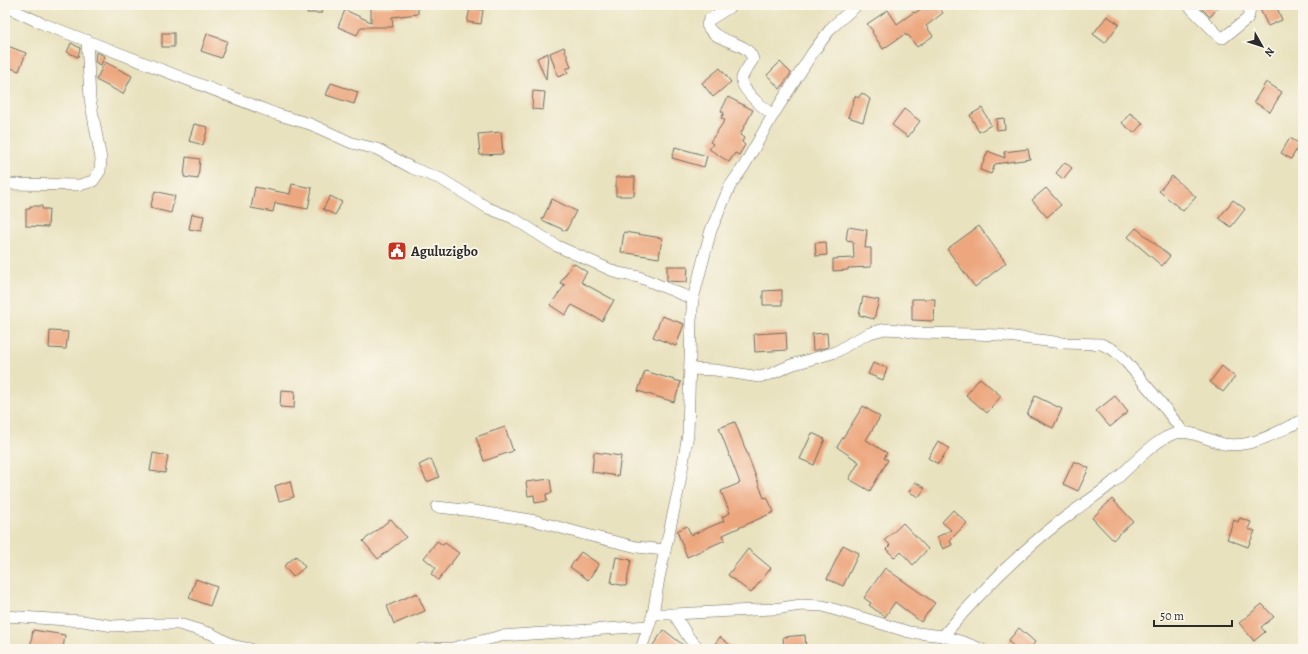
<svg xmlns="http://www.w3.org/2000/svg" width="1308" height="654" viewBox="0 0 1308 654" font-family="Alegreya,serif">
<style>
.building{fill:#eda77f}
.lines{fill:none;stroke-linecap:round;stroke-linejoin:round}
.minor-casing{stroke:#6e6b5f;stroke-width:12}
.minor{stroke:#fff;stroke-width:11}
.labels{text-anchor:middle;dominant-baseline:central;stroke-width:3.5;stroke-linejoin:round;paint-order:stroke}
.poi-label{font-size:14px;font-weight:bold;fill:#2b2b2b;stroke:#fbf7ec;text-anchor:start}
</style>
<rect width="100%" height="100%" fill="#fbf7ec"/>
<filter id="ink" filterUnits="userSpaceOnUse"><feTurbulence type="fractalNoise" baseFrequency=".025" numOctaves="2"/><feDisplacementMap in="SourceGraphic" scale="8" xChannelSelector="R" yChannelSelector="G"/><feConvolveMatrix kernelMatrix="1 2 1 2 8 2 1 2 1" color-interpolation-filters="sRGB"/></filter>
<filter id="wash" filterUnits="userSpaceOnUse"><feTurbulence type="fractalNoise" baseFrequency=".012" numOctaves="4" result="noise"/><feDisplacementMap in="SourceGraphic" scale="16" xChannelSelector="R" yChannelSelector="G"/><feGaussianBlur stdDeviation="0.9" result="paint"/><feColorMatrix in="noise" values="0 0 0 0 0 0 0 0 0 0 0 0 0 0 0 0 0 1.4 0 .05"/><feComposite in="paint" operator="in"/></filter>
<g filter="url(#wash)">
<rect width="100%" height="100%" fill="#e9e2bf"/>
<g id="blocks">
<g class="building">
<path d="M307,5H321L322,13H307Z"/>
<path d="M395,5H418V14L392,17L393,27H361L357,35L338,27L345,10L371,22V7H395Z"/>
<path d="M926,5H937L943,13L926,26L933,36L917,47L908,35L906,36L905,34L883,49L872,32L873,31L867,24L888,10L897,24L914,12L915,13Z"/>
<path d="M1198,5H1220L1210,17Z"/>
<path d="M1258,5H1276L1282,20L1268,26Z"/>
<path d="M470,8L483,10L481,24L467,22Z"/>
<path d="M1107,16L1119,24L1105,43L1093,34Z"/>
<rect x="162" y="33" width="12" height="14"/>
<path d="M207,34L227,41L221,58L201,51Z"/>
<path d="M71,43L80,48L78,57L67,52Z"/>
<path d="M5,45L26,53L19,71L5,66Z"/>
<path d="M564,47L571,67L566,69L568,73L558,77L550,53Z"/>
<path d="M96,52L105,56L101,65L95,62Z"/>
<path d="M548,53L546,80L537,58Z"/>
<path d="M105,62L132,76L123,94L96,80Z"/>
<path d="M780,62L791,73L780,89L767,75Z"/>
<path d="M720,68L731,82L713,97L702,83Z"/>
<path d="M1266,82L1282,92L1270,112L1254,102Z"/>
<path d="M331,83L358,92L354,104L326,95Z"/>
<path d="M533,91L545,92L543,110L532,109Z"/>
<path d="M862,93L870,99L863,122L848,117L855,96L858,98Z"/>
<path d="M728,97L753,110L740,135L744,138L742,142L745,145L739,155L735,153L729,162L709,149L713,144L710,142L725,120L721,118L724,113L721,111Z"/>
<path d="M982,108L991,125L979,132L970,115Z"/>
<path d="M904,109L920,121L908,137L892,125Z"/>
<path d="M1130,113L1143,123L1134,133L1122,123Z"/>
<path d="M1004,118L1005,129L997,130L996,119Z"/>
<path d="M194,124L208,127L203,145L189,141Z"/>
<path d="M501,132L503,154L480,155L478,134Z"/>
<path d="M1290,138L1300,144L1291,159L1281,153Z"/>
<path d="M675,147L707,156L704,167L672,158Z"/>
<path d="M1028,149L1030,159L995,164L991,174L980,170L988,151L1005,158L1004,152Z"/>
<path d="M186,157L200,159L198,179L184,177Z"/>
<path d="M1065,162L1072,168L1063,179L1056,173Z"/>
<path d="M1172,176L1196,197L1183,211L1159,191Z"/>
<path d="M616,177H635L634,196H616Z"/>
<path d="M292,184L312,188L308,209L275,203L273,212L251,208L255,187L290,194Z"/>
<path d="M1046,188L1061,205L1047,217L1032,200Z"/>
<path d="M155,191L175,196L171,213L150,208Z"/>
<path d="M330,196L342,202L335,215L323,209Z"/>
<path d="M552,199L576,211L566,231L542,220Z"/>
<path d="M1233,200L1245,209L1231,227L1219,218Z"/>
<path d="M30,206H42V209H49L48,227L26,226V209H30Z"/>
<path d="M192,214L204,216L201,231L189,229Z"/>
<path d="M979,226L1006,263L975,287L947,249Z"/>
<path d="M848,227L867,230L865,248H871V267L848,268V270L833,271V259L854,258L853,241L846,240Z"/>
<path d="M1136,228L1170,256L1162,266L1128,237Z"/>
<path d="M624,232L662,238L659,258L621,252Z"/>
<path d="M826,242L827,255L816,256L815,243Z"/>
<path d="M573,263L587,272L581,282L614,300L602,321L572,305L565,315L550,305L565,285L560,283Z"/>
<path d="M667,266H688L687,282L667,281Z"/>
<path d="M782,290V305H763V291Z"/>
<path d="M863,297L879,300L874,319L859,315Z"/>
<path d="M912,299H935L934,321L912,320Z"/>
<path d="M662,316L684,324L676,346L653,337Z"/>
<path d="M50,331L68,332L66,349L49,348Z"/>
<path d="M786,332L787,350L755,352L754,334Z"/>
<path d="M827,333L828,347L813,351L812,334Z"/>
<path d="M873,363L887,368L883,380L868,374Z"/>
<path d="M1222,366L1235,377L1223,392L1210,382Z"/>
<path d="M645,371L681,382L674,402L638,391Z"/>
<path d="M980,378L1001,396L987,413L966,395Z"/>
<path d="M281,390L295,391L294,408L280,407Z"/>
<path d="M1035,396L1062,409L1053,428L1027,415Z"/>
<path d="M1115,396L1128,412L1110,427L1096,411Z"/>
<path d="M863,406L880,417L866,440L887,453L884,458L888,460L870,491L849,479L859,462L837,447Z"/>
<path d="M735,422L764,498L767,497L774,512L723,535L725,540L687,557L677,531L687,526L691,535L724,521L722,517L730,513L721,491L740,483L719,428Z"/>
<path d="M505,427L513,451L484,461L476,437Z"/>
<path d="M812,433L825,439L814,465L800,459Z"/>
<path d="M938,441L949,448L938,464L928,458Z"/>
<path d="M594,452L621,456L618,476L592,472Z"/>
<path d="M153,453L168,456L165,473L150,471Z"/>
<path d="M431,459L439,477L427,482L419,465Z"/>
<path d="M1074,461L1089,468L1078,491L1063,484Z"/>
<path d="M550,479L552,493L546,494L547,501L535,503L534,495L528,496L526,482Z"/>
<path d="M290,481L294,497L279,501L275,486Z"/>
<path d="M915,482L925,488L919,497L909,492Z"/>
<path d="M1112,499L1133,521L1113,540L1092,518Z"/>
<path d="M953,510L967,523L950,540L952,545L943,549L937,537L951,530L942,522Z"/>
<path d="M1240,518L1251,522L1248,529L1255,531L1248,547L1227,539L1234,520L1238,522Z"/>
<path d="M391,519L406,537L378,559L363,541Z"/>
<path d="M903,523L928,549L913,565L901,552L895,558L886,549L890,545L885,540Z"/>
<path d="M437,541L443,545L445,543L459,553L438,580L431,574L436,568L424,558Z"/>
<path d="M843,545L859,553L843,586L827,579Z"/>
<path d="M748,549L771,568L751,593L728,575Z"/>
<path d="M581,552L599,564L588,580L570,567Z"/>
<path d="M296,556L305,567L293,577L284,566Z"/>
<path d="M616,557L631,560L626,586L611,583Z"/>
<path d="M885,568L935,603L921,622L895,602L885,617L869,605L871,603L864,598Z"/>
<path d="M196,579L217,587L210,606L189,598Z"/>
<path d="M417,593L425,611L394,624L387,606Z"/>
<path d="M1262,604L1274,617L1261,627L1265,632L1254,641L1239,623Z"/>
<path d="M1019,628L1035,642L1030,649H1017L1008,641Z"/>
<path d="M33,630L65,635L63,649H30Z"/>
<path d="M664,630L688,649H650Z"/>
<path d="M805,635L806,649H784L783,637Z"/>
<path d="M720,637L735,649H711Z"/>
</g>
</g>
</g>
<g filter="url(#ink)">
<use href="#blocks" fill-opacity="0" stroke="#6e6b5f" stroke-width="1"/>
<g class="lines">
<defs>
<g id="minor">
<path d="M733,5L709,20L707,25C717,45 746,39 753,59C750,65 744,71 742,78C739,89 765,109 773,115"/>
<path d="M1188,5L1220,37L1223,38L1247,19L1249,15L1250,5"/>
<path d="M5,6L41,23L276,114L310,124L352,143L377,149L412,168L441,179L488,208L513,218L557,246L618,273L639,277L693,299"/>
<path d="M5,184L80,185L93,181L100,171L101,159L90,99L87,40"/>
<path d="M690,369L715,370L759,377L771,374L791,365L836,352L854,341L870,333L885,329L901,330L918,333L973,334L998,335L1063,343L1101,344L1112,349L1122,357L1161,403L1183,432"/>
<path d="M437,507L474,511L536,521L587,535L637,547L665,550"/>
<path d="M653,614H674L774,609L801,605L823,606L909,632L943,636L966,643L981,649"/>
<path d="M674,614L689,638L700,649"/>
<path d="M5,616L83,621L113,626L150,624H179L212,634L234,646L250,649"/>
<path d="M943,636C982,590 1025,546 1074,511C1087,501 1101,493 1113,482C1130,468 1155,438 1177,433C1192,430 1210,441 1224,444C1252,449 1278,431 1303,420"/>
<path d="M421,649L453,648L501,636L649,626"/>
<path d="M641,649L653,614L659,578L679,487L688,434L691,321L693,299L711,230L730,186L744,166L773,115L813,52L832,27L857,5"/>
</g>
</defs>
<use href="#minor" class="minor-casing"/>
<use href="#minor" class="minor"/>
</g>
</g>
<defs>
<symbol id="civic-square" viewBox="-11 -11 22 22"><rect x="-9" y="-9" width="18" height="18" rx="4" fill="#c8321e" stroke="#fbf7ec"/><path d="M-.6-6.5H3V-4.5H.6V-3L4-1V1h2V6H-6V1h2V-1L-.6-3ZM-1.2 2.5V6h2.4V2.5Z" fill="#fff"/></symbol>
</defs>
<g fill-rule="evenodd">
<use href="#civic-square" x="386" y="240" width="22" height="22"/>
</g>
<g class="labels">
<g class="poi-label">
<text x="411" y="251">Aguluzigbo</text>
</g>
</g>
<rect width="1308" height="654" fill="none" stroke="#fbf7ec" stroke-width="20"/>
<g transform="translate(1262 46) rotate(129)" stroke="#fbf7ec" stroke-width="3" paint-order="stroke">
<path d="M0-3L7 15L0 10L-7 15Z" fill="#2b2b2b"/>
<text y="-6" font-size="11" font-weight="bold" text-anchor="middle" fill="#2b2b2b">N</text>
</g>
<path d="M1154 620v6h78v-6" fill="none" stroke="#2b2b2b" stroke-width="2"/>
<text x="1160" y="620" font-size="12" fill="#2b2b2b" stroke="#fbf7ec" stroke-width="3" paint-order="stroke">50 m</text>
</svg>
